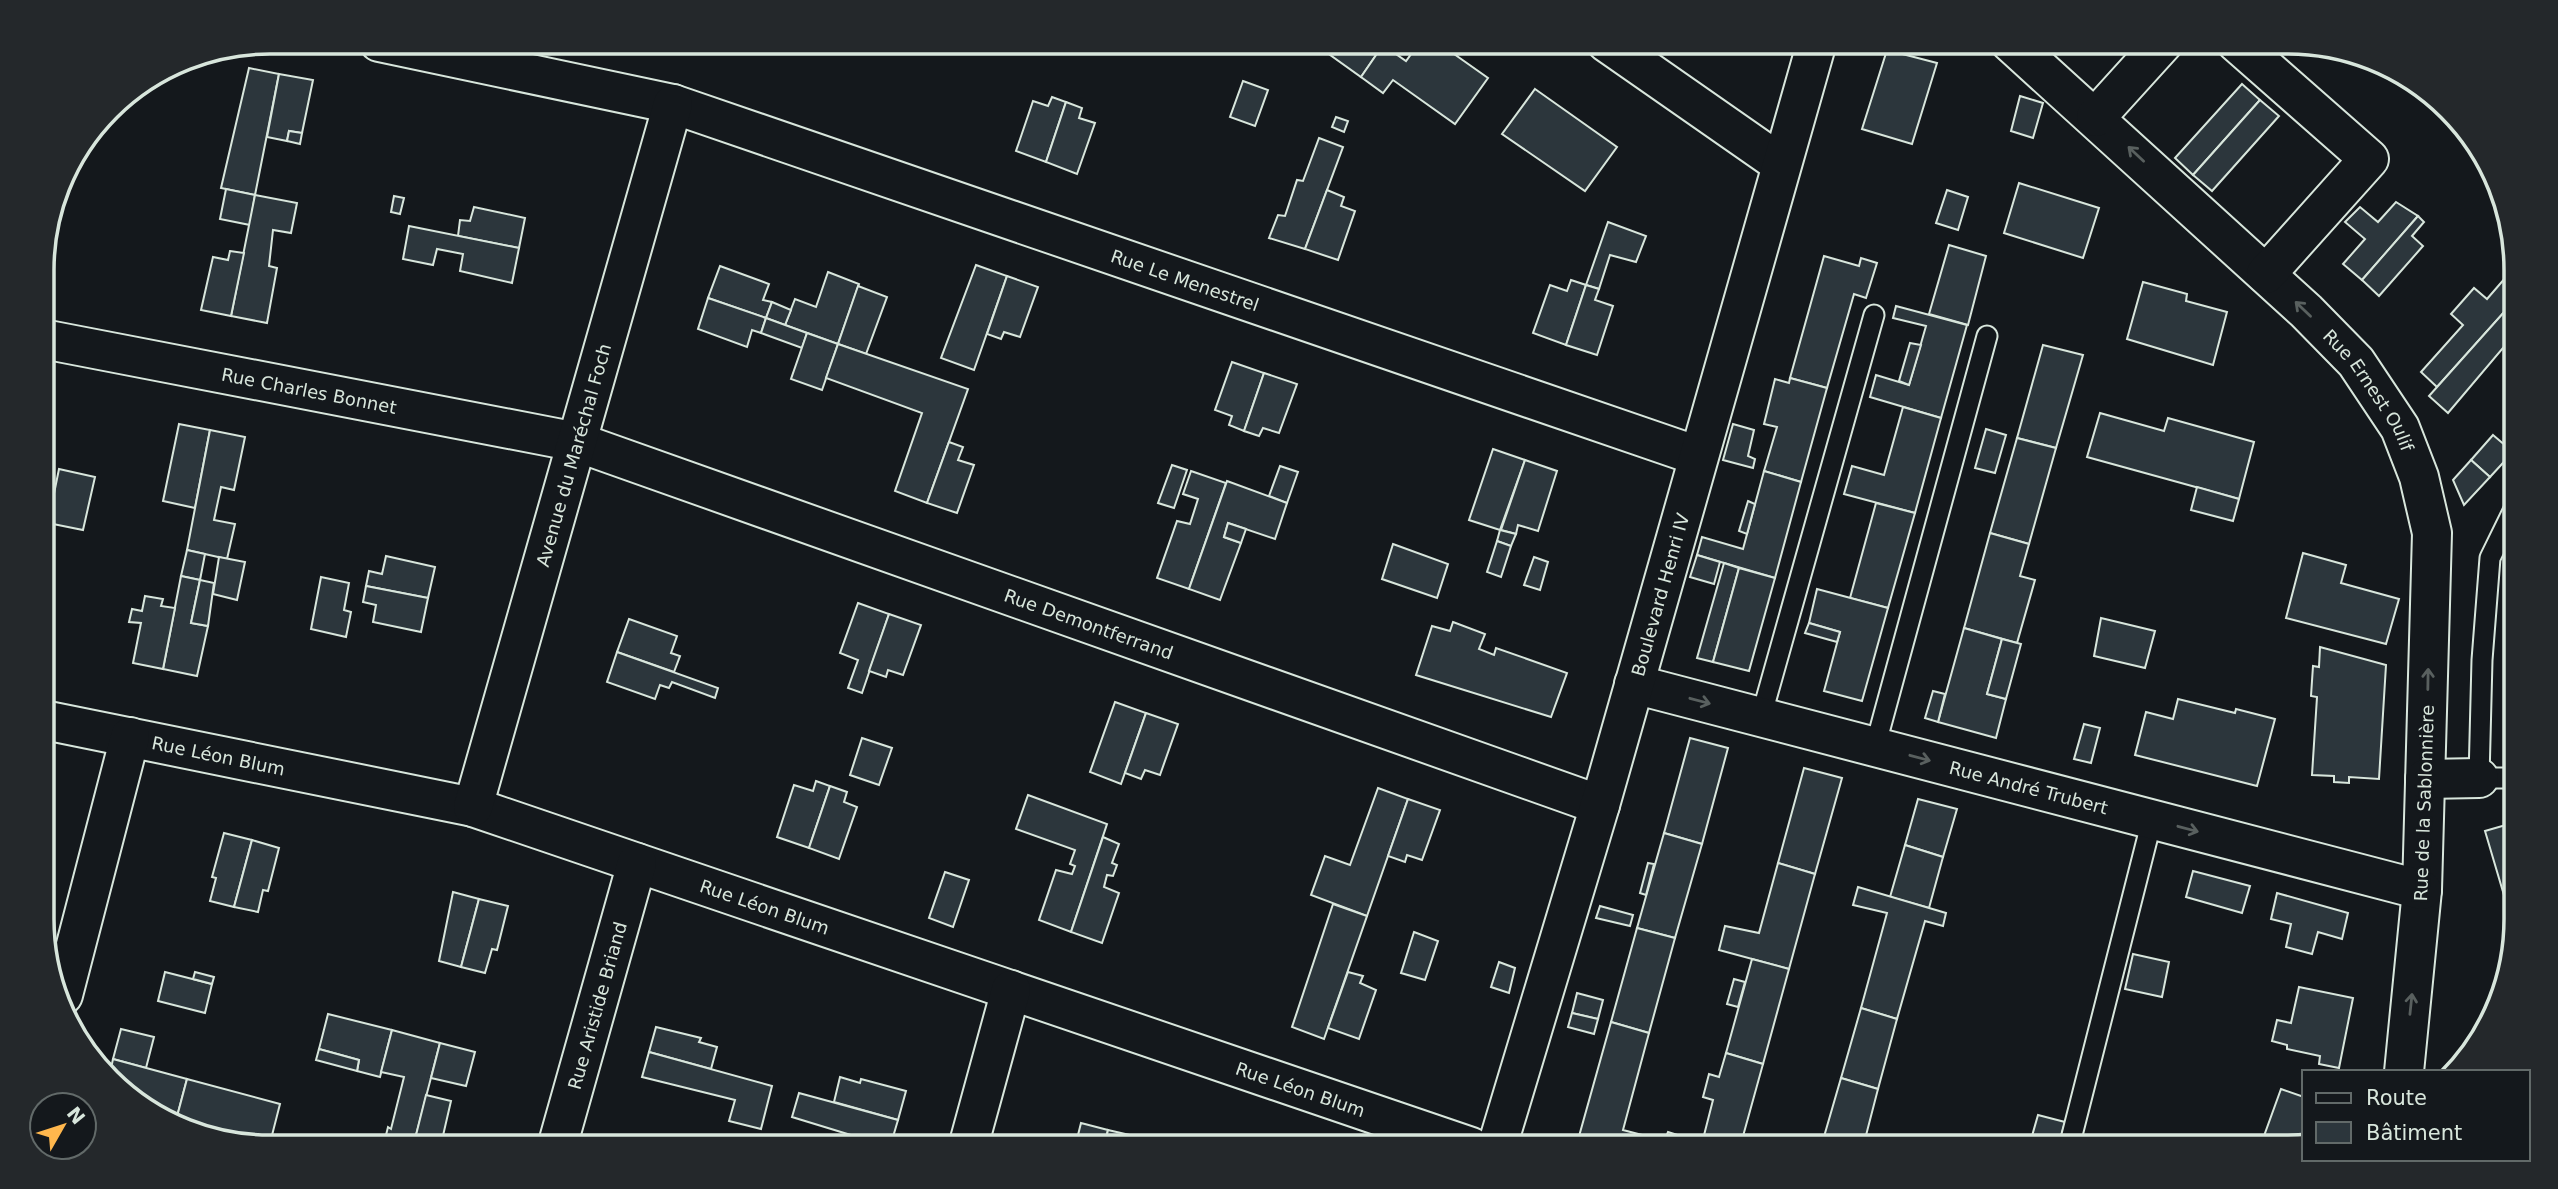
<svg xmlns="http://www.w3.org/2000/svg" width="2558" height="1189" viewBox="0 0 2558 1189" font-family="'DejaVu Sans',sans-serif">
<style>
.building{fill:#2c363c;stroke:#d8e6dc;stroke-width:2}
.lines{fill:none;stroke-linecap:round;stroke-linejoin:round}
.lane-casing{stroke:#d8e6dc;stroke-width:23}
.street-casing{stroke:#d8e6dc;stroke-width:42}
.secondary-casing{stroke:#d8e6dc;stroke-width:42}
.lane{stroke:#14181c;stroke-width:19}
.street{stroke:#14181c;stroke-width:38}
.secondary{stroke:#14181c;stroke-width:38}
.oneway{stroke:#59605f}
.labels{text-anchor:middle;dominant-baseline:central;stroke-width:5;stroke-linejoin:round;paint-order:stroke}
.street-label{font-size:18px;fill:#d8e6dc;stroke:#14181c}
.rim{fill:none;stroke:#d8e6dc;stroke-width:3.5}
</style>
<rect width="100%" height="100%" fill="#14181c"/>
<g class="building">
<path d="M1312,42H1379L1383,45L1361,77Z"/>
<path d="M1420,42H1437L1488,78L1455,124L1393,80L1383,93L1361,77L1383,45L1406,61Z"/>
<path d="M1887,50L1937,63L1912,144L1862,129Z"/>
<path d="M249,68L279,74L255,195L221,188Z"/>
<path d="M279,74L313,80L302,133L289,131L287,141L267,137Z"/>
<path d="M1243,81L1268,90L1255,126L1230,117Z"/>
<path d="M2242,84L2260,100L2193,175L2175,158Z"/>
<path d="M1535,89L1617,147L1585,191L1502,134Z"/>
<path d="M2020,96L2043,103L2033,138L2011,131Z"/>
<path d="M1052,97L1066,102L1046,162L1016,151L1033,101L1048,106Z"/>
<path d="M2260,100L2279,116L2212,191L2193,175Z"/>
<path d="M1066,102L1082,108L1079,118L1095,123L1077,174L1046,162Z"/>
<path d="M1336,117L1348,121L1344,132L1332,127Z"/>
<path d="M289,131L302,133L300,144L287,141Z"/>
<path d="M1319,138L1343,147L1305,249L1269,238L1278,215L1285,216L1297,180L1303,181Z"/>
<path d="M2019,183L2099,208L2083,258L2004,233Z"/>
<path d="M226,189L255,195L250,225L220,219Z"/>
<path d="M1327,190L1344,197L1341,206L1355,211L1338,260L1305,249Z"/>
<path d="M1947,190L1968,197L1958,230L1936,223Z"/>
<path d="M255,195L297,203L291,233L273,230L269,266L277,268L267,323L231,316Z"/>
<path d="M394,196L404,198L400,214L391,212Z"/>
<path d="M2396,202L2418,216L2362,280L2343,264L2365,239L2345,222L2360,207L2378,222Z"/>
<path d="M474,207L525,218L519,248L458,236L460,220L470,221Z"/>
<path d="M2418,216L2424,222L2412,236L2423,246L2379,296L2362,280Z"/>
<path d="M1608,222L1646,236L1636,262L1610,255L1599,289L1586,285Z"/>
<path d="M409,226L519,248L512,283L460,271L463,254L437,249L433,265L403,259Z"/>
<path d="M1949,245L1986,256L1968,325L1929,314Z"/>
<path d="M230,251L244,253L231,316L201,310L213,257L228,260Z"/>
<path d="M1824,256L1859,266L1861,258L1877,263L1866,298L1854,294L1827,388L1790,378Z"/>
<path d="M976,265L1007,276L974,370L941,358Z"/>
<path d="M720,266L769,284L763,300L772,302L766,318L708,298Z"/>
<path d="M2512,270L2514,301L2437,387L2421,372L2463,325L2451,314L2474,288L2487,299Z"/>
<path d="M828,272L859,284L838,344L785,325L795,299L816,307Z"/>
<path d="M1007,276L1038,287L1020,337L1004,332L1001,339L987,334Z"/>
<path d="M1571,280L1586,285L1566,345L1533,333L1550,285L1567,291Z"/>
<path d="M2143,282L2187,294L2186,301L2227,312L2213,365L2127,339Z"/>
<path d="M1586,285L1599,289L1595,300L1613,306L1597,355L1566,345Z"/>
<path d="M858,286L887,297L866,354L838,344Z"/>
<path d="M708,298L766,318L761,333L752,330L747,347L698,329Z"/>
<path d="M2514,301V335L2448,413L2429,396Z"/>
<path d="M772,302L791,310L785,325L766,318Z"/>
<path d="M1896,306L1967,325L1941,418L1870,397L1876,375L1909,385L1926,326L1893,318Z"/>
<path d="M766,318L807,333L802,348L761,333Z"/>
<path d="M807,333L838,344L822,390L791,379Z"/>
<path d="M1910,343L1921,345L1909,385L1899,381Z"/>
<path d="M838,344L968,389L927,503L895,491L922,413L826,378Z"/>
<path d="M2043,345L2083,355L2056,448L2017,438Z"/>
<path d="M1232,362L1264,373L1244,431L1229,425L1232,416L1215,410Z"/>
<path d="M1264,373L1297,384L1279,433L1263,428L1259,436L1244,431Z"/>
<path d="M1790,378L1827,388L1801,482L1764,471L1777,427L1764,424L1775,379L1789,383Z"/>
<path d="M1903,407L1941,418L1915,513L1844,494L1852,466L1884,475Z"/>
<path d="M2100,413L2164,431L2168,418L2254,442L2239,499L2087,457Z"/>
<path d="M179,424L210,430L195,508L163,501Z"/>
<path d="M1733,424L1754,430L1748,456L1755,459L1753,468L1723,460Z"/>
<path d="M1986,429L2006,435L1995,473L1975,468Z"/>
<path d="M210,430L245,437L234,490L221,487L214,520L235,524L227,559L187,550Z"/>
<path d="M2493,435L2513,452L2490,477L2471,460Z"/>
<path d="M2017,438L2056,448L2029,544L1990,533Z"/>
<path d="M949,442L963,447L958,460L974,465L957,513L927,503Z"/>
<path d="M1493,449L1525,460L1500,530L1469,520Z"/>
<path d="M1525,460L1557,471L1538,531L1518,525L1516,534L1501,530Z"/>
<path d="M2471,460L2490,477L2464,505L2453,480Z"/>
<path d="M1172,465L1187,470L1174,508L1158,503Z"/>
<path d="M1280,466L1298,472L1287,503L1269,496Z"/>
<path d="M59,469L95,477L83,530L48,523Z"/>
<path d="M1191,471L1226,483L1189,589L1157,578L1177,521L1190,524L1198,499L1183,494Z"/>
<path d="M1764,471L1801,482L1775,578L1697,555L1702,537L1743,549Z"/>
<path d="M1227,481L1287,503L1275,539L1228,523L1224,537L1241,543L1220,600L1189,589Z"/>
<path d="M2197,487L2239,499L2233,521L2191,510Z"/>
<path d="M1748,501L1755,504L1747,534L1739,531Z"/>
<path d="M1876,503L1915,513L1888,608L1850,598Z"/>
<path d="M1228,523L1246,529L1241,543L1224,537Z"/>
<path d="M1500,530L1516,534L1511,546L1497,541Z"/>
<path d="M1990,533L2029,544L2020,576L2035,580L2017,643L1964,628Z"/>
<path d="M1497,541L1511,546L1501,577L1487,572Z"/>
<path d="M1393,544L1448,564L1437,598L1382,579Z"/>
<path d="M187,550L205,554L200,580L181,576Z"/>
<path d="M2303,553L2346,565L2341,583L2399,599L2386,644L2286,618Z"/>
<path d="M1697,555L1720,562L1714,584L1690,577Z"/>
<path d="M386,556L435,567L428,598L366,586L369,571L382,574Z"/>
<path d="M219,557L245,562L237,600L213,594Z"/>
<path d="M1534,557L1548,562L1540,590L1524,585Z"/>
<path d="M1724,563L1739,568L1713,662L1697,658Z"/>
<path d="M1739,568L1775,578L1749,671L1713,662Z"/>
<path d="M2515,575L2516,748L2511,740Z"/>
<path d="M181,576L200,580L191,623L208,626L197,676L163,669Z"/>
<path d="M321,577L349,583L344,610L351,612L346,637L311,629Z"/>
<path d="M200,580L214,583L208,626L191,623Z"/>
<path d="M366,586L428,598L421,632L373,622L376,605L363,602Z"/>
<path d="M1817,589L1888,608L1862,701L1824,691L1840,632L1809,623Z"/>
<path d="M145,596L163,599L161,606L175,608L163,669L133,663L141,623L129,622L132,609L142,611Z"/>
<path d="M858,603L889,614L862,693L848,688L858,660L840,653Z"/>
<path d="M889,614L921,625L903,675L888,670L886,677L869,671Z"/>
<path d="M2101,618L2155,631L2145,668L2094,656Z"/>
<path d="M629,619L677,636L671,653L680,656L674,672L617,652Z"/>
<path d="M1453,622L1485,634L1479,649L1494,655L1496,648L1567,673L1551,717L1416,675L1432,626L1450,631Z"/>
<path d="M1809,623L1840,632L1837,642L1805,633Z"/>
<path d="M1964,628L2002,639L1987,694L2006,699L1996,738L1938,722Z"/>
<path d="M2002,639L2021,644L2006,699L1987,694Z"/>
<path d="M2320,647L2386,665L2379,779L2349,777V783L2334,782V776L2312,775L2317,697L2311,696L2313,666L2319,667Z"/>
<path d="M617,652L718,688L715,698L672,682L669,688L660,685L655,699L607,682Z"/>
<path d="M1933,691L1945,694L1938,722L1925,718Z"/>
<path d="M2178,699L2235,713L2236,709L2275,719L2257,786L2135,755L2146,712L2173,719Z"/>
<path d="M1115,702L1146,713L1121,784L1090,772Z"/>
<path d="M1146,713L1178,724L1160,775L1145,770L1141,779L1125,773Z"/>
<path d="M2084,724L2100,728L2091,763L2074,759Z"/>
<path d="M862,738L892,748L879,785L850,775Z"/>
<path d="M1690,738L1728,748L1702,844L1664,833Z"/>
<path d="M1804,768L1842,778L1815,874L1778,863Z"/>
<path d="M816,781L830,786L809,848L777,837L794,785L813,791Z"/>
<path d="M830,786L847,792L844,802L857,807L839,859L809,848Z"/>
<path d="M1378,788L1408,799L1367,916L1311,895L1325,856L1350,865Z"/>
<path d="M1028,795L1107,824L1071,932L1039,920L1056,870L1072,874L1075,866L1070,864L1075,850L1016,829Z"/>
<path d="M44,796L52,799L45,823L53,825L46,854Z"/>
<path d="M1408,799L1440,810L1422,860L1407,855L1405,862L1388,856Z"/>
<path d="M1918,799L1957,809L1943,857L1905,845Z"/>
<path d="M2516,822V919L2514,929L2485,831Z"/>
<path d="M224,833L252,840L234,907L210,901L216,878L212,877Z"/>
<path d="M1664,833L1702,844L1675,938L1637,928Z"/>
<path d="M1103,837L1119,844L1112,863L1117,865L1113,876L1107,875L1104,887L1119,893L1102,943L1071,932Z"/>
<path d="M252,840L279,848L268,891L263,890L258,912L234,907Z"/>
<path d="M1905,845L1943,857L1929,908L1890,897Z"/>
<path d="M1648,863L1654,864L1646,895L1640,893Z"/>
<path d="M1778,863L1815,874L1789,969L1719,950L1725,926L1759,933Z"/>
<path d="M2193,871L2250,886L2242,913L2186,897Z"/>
<path d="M945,872L969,880L953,927L929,918Z"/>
<path d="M1858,887L1946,913L1943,926L1925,921L1897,1019L1861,1008L1887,913L1853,905Z"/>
<path d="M453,892L479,899L461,967L439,961Z"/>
<path d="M2277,893L2348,913L2342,939L2318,932L2312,954L2286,947L2291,924L2271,919Z"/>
<path d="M479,899L508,906L497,950L492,949L485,973L461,967Z"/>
<path d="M1333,904L1367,916L1324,1039L1292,1027Z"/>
<path d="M1600,906L1633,915L1630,926L1596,918Z"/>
<path d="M1637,928L1675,938L1649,1033L1611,1022Z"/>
<path d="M1414,932L1438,941L1425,980L1401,973Z"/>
<path d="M2133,954L2169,962L2162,997L2125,989Z"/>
<path d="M1752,959L1789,969L1763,1064L1726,1053Z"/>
<path d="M1499,962L1515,968L1509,993L1491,987Z"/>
<path d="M165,972L212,984L205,1013L158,1001Z"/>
<path d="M195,972L214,977L212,984L193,979Z"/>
<path d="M1348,972L1363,976L1360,983L1376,990L1359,1039L1328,1028Z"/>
<path d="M1734,979L1745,982L1738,1007L1727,1004Z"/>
<path d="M2299,987L2353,998L2339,1068L2319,1064L2320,1056L2287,1049V1045L2272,1041L2277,1020L2291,1023Z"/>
<path d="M1577,993L1603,1000L1598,1019L1572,1013Z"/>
<path d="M1861,1008L1897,1019L1878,1089L1841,1078Z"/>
<path d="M1572,1013L1598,1019L1594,1034L1568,1027Z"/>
<path d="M328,1014L392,1030L380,1077L357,1071L359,1060L319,1049Z"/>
<path d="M1611,1022L1649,1033L1623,1130L1646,1136L1643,1147H1576Z"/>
<path d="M656,1027L701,1038L699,1042L717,1047L711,1069L649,1052Z"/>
<path d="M121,1029L154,1037L146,1068L113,1059Z"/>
<path d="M392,1030L440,1043L413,1147H383L388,1127L391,1129L404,1077L381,1072Z"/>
<path d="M440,1043L475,1052L466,1086L431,1078Z"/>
<path d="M319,1049L359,1060L357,1071L316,1060Z"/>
<path d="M649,1052L772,1086L761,1129L729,1121L735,1100L642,1077Z"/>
<path d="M1726,1053L1763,1064L1740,1147H1701L1713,1100L1703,1097L1709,1074L1719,1077Z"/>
<path d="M113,1059L187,1079L175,1124L110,1073Z"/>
<path d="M840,1077L860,1083L861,1079L906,1091L898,1120L834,1102Z"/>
<path d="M1841,1078L1878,1089L1863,1147H1821Z"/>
<path d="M187,1079L280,1104L269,1147L175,1124Z"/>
<path d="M2281,1089L2304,1097V1146L2260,1147Z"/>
<path d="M799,1093L898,1120L890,1147L792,1117Z"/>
<path d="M426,1095L451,1101L442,1140L447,1141L445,1147H413Z"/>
<path d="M2038,1115L2065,1122L2058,1147L2030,1143Z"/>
<path d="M1081,1123L1108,1130L1104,1147H1075Z"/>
<path d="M1108,1130L1134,1136L1131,1147H1104Z"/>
<path d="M1668,1132L1693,1140L1691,1147L1664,1142Z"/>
<path d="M1646,1136L1664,1142L1681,1147H1643Z"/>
<path d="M729,1137L756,1145V1147H726Z"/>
<path d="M2213,1138H2219L2242,1147H2209Z"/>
</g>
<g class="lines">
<defs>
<g id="lane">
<path d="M2515,507L2490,558L2482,660L2479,778H2516"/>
<path d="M1761,717L1874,315"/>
<path d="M1875,747L1987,336"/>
<path d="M2069,1147L2152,820"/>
</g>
<g id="street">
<path id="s1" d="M379,42L673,104L1698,456"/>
<path d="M1606,42L1781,164"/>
<path id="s2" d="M2010,42L2306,311L2356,362L2400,428L2419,477L2432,533L2422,890L2404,1072"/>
<path d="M2236,42L2369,159L2266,274"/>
<path d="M2096,117L2164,42"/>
<path id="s3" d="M43,339L577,442L1600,805"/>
<path id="s4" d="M1634,684L2422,890"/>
<path id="s5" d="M44,720L473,807L1471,1147"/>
<path d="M2425,779L2479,778"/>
<path id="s6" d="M473,807L673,104"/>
<path d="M63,995L130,737"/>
<path id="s7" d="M557,1147L637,863"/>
<path d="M968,1147L1011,990"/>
</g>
<g id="secondary">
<path id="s8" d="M1497,1147L1600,805L1817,42"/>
</g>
</defs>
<use href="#lane" class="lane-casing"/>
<use href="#street" class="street-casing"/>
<use href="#secondary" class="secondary-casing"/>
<use href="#lane" class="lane"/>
<use href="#street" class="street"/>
<use href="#secondary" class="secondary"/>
</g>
<defs><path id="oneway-shaft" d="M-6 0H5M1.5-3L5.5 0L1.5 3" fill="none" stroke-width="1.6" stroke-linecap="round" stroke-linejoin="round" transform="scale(1.75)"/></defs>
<g class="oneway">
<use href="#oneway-shaft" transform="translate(2136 154) rotate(-137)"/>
<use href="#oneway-shaft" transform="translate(2303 309) rotate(-136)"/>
<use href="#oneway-shaft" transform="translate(2428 679) rotate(-89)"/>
<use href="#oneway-shaft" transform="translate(1700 701) rotate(15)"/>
<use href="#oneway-shaft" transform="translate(1920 758) rotate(15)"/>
<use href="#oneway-shaft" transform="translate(2188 829) rotate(15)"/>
<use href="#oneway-shaft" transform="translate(2411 1004) rotate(-84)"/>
</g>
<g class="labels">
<g class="street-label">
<text stroke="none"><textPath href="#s1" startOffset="842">Rue Le Menestrel</textPath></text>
<text stroke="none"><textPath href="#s3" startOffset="271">Rue Charles Bonnet</textPath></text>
<text stroke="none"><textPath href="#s2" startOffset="502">Rue Ernest Oulif</textPath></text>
<text stroke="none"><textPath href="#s6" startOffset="366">Avenue du Maréchal Foch</textPath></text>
<text stroke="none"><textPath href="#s8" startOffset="576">Boulevard Henri IV</textPath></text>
<text stroke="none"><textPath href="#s3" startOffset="1087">Rue Demontferrand</textPath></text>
<text stroke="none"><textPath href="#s5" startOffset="178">Rue Léon Blum</textPath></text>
<text stroke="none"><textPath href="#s4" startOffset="408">Rue André Trubert</textPath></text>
<text transform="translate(2424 803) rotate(-88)">Rue de la Sablonnière</text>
<text stroke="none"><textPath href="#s5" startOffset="746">Rue Léon Blum</textPath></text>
<text stroke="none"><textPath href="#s7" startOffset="147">Rue Aristide Briand</textPath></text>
<text stroke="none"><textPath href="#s5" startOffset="1312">Rue Léon Blum</textPath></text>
</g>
</g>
<path d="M0 0H2558V1189H0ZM270 54H2288A216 216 0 0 1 2504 270V919A216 216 0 0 1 2288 1135H270A216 216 0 0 1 54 919V270A216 216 0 0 1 270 54Z" fill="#24282b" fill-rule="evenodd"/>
<path class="rim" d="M270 54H2288A216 216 0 0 1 2504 270V919A216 216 0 0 1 2288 1135H270A216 216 0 0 1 54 919V270A216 216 0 0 1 270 54Z"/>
<rect x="2302" y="1070" width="228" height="91" fill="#14181c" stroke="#626a69" stroke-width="2"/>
<rect x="2316" y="1093" width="35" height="10" fill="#14181c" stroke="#626a69" stroke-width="2"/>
<text x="2366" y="1105" font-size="21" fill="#d8e6dc">Route</text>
<rect x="2316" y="1122" width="35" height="21" fill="#2c363c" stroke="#626a69" stroke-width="2"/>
<text x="2366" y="1140" font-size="21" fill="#d8e6dc">Bâtiment</text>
<g transform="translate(63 1126) rotate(51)"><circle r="33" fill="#14181c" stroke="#626a69" stroke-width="2"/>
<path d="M0-5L12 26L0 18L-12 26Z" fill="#ffb74d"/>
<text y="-10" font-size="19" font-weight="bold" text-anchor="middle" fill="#d8e6dc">N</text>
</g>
</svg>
